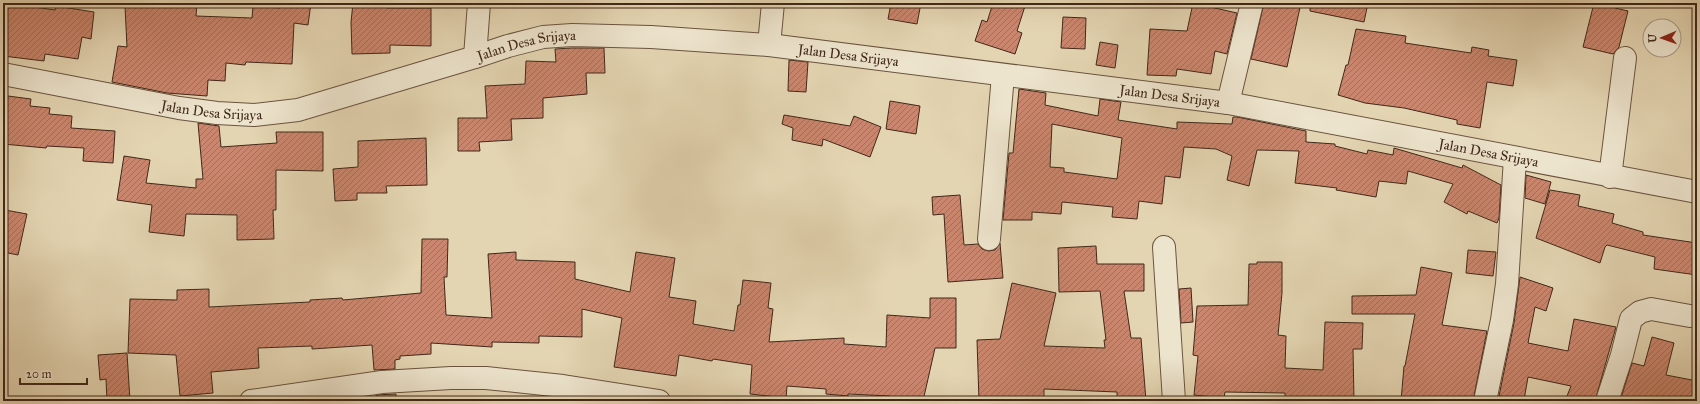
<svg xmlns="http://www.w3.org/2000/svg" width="1700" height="404" viewBox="0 0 1700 404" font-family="'IM FELL Great Primer',serif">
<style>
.building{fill:url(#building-hatch);stroke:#412819;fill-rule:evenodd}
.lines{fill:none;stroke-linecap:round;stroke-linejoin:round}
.minor-casing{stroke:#6a533f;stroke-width:24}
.tertiary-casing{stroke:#6a533f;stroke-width:24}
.minor{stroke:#ede4cd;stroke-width:22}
.tertiary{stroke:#ede4cd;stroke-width:22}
.labels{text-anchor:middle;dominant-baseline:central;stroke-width:3.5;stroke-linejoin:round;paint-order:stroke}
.street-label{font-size:14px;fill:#412819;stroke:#ede4cd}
</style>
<defs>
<pattern id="building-hatch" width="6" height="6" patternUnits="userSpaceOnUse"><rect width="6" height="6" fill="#ca866e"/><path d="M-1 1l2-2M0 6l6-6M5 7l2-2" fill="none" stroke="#a66e5a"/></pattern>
</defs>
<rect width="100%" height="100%" fill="#e4d5b2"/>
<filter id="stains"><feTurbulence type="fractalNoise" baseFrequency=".005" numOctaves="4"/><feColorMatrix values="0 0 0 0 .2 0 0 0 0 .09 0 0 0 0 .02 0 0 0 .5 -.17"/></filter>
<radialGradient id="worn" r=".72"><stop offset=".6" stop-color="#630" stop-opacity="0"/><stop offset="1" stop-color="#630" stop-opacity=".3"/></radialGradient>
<g class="building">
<path d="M7,3L55,10L56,6L94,12L91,39L82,37L78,59L45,54L44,61L3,56V27Z"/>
<path d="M170,3H197L196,16L252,18L253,6L280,8V3H311L308,25L294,23L292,64L246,62L245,65L226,63L225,81L208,80L207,96L167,93L112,82L118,46L127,47L125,6L170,5Z"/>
<path d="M353,3H388L387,8H431V46L390,45V53L352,54L351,22Z"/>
<path d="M891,3H921L917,24L888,19Z"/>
<path d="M993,3H1026L1017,31L1022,33L1015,54L975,41L982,20L987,22Z"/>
<path d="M1193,3L1237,13L1227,54L1215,51L1211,74L1177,69L1176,76L1147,75L1150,29L1187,31Z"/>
<path d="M1264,3H1301L1287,67L1251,59Z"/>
<path d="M1310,3H1368L1364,22L1310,11Z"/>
<path d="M1594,3L1628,11L1619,47L1613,54L1583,47Z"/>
<path d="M1063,17L1086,18L1085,49L1061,48Z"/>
<path d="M1356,29L1406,36L1405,43L1471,53L1472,47L1489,50L1488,56L1517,60L1513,86L1487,82L1480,128L1457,124V120L1404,108L1365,103L1338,95L1346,65H1348Z"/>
<path d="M1100,42L1118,45L1115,68L1096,65Z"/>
<path d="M572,48H604L605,73H586L587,94L543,98V118L511,119L512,140L479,142L480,151H458V118H487L485,86L525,84L526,61L556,62L555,49Z"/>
<path d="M789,60L808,62L806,92L788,91Z"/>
<path d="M1019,89L1046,93L1045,105L1098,116L1100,99L1121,102L1118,120L1177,129V122L1232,124L1233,117H1237L1306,131V142L1335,144V146L1367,154L1368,150L1393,155L1394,148L1462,168L1463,165L1501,185L1499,218L1497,223L1468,211L1467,214L1444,202L1453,184L1408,171L1406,184L1379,181L1376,197L1336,190L1337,188L1295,183L1299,151L1257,150L1249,186L1227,180L1232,156L1216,149L1184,147L1180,178L1165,176L1162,204L1139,201L1137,219L1112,217L1113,207L1062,202L1061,214L1032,212V220H1003L1009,153H1013ZM1052,124L1122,138L1117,179L1064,172V168L1050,167Z"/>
<path d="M8,96L31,99L30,106L50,108L49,114L72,116L71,128L115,131L113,163L83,161L84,148L47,146L46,148L3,144V106H6Z"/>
<path d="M890,101L920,106L916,134L886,129Z"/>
<path d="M784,115L850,126L854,116L881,127L870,157L823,139L822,146L792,140L793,128L782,124Z"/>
<path d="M198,123L219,126L221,147L277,143L276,132H323V171L276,170V210H273L274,239L237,240V215L186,214L184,236L149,232L152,205L117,200L124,156L150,160L146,183L196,188V179H203Z"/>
<path d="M426,138L427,185L386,186L387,193H357V200L335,201L333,169L358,167V141Z"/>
<path d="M1526,175L1551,182L1545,204L1525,198Z"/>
<path d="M1550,190L1580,195L1578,206L1614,214L1612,223L1643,232V235L1697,243V275L1654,269L1655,257L1607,245L1605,247L1600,263L1536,238Z"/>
<path d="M960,195L964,245L978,244L982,249L988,251L995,250L1000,243L1003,278L948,282L944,214L933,215L932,197Z"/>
<path d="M5,210L27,214L18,255L3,252V222Z"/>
<path d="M422,239H448L447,277H444L446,315L492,318L488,254L516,252V260L575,262V279L630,292L636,252L675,258L669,297L696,301L693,324L734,331L738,305H740L743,280L771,283L768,308L773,309L769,342L844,338V344L886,347L887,315L930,318V298H956V348H935L923,401H890V396L848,394V396L826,394V389L787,386L786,398L750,394L752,365L713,359L712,361L679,355L676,376L614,367L622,318L582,309V337L539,336V343L492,342V347L431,343V354L400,356V359L395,360V369L374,370L372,345L312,349V346L258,348L259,368L211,372L213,393L180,396L176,355L128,353L130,299L177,300V290L209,289V307L310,302V300L342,298L343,300L421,293Z"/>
<path d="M1096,246L1097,264H1144V291H1124L1131,338H1141L1146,401H1117V392L1044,389V401H979L977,340L1000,339L1012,283L1056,293L1044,346L1105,348L1104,340H1106L1100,291L1059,292L1058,248Z"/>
<path d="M1468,250L1496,252L1493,276L1466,273Z"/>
<path d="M1257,262H1282V293L1278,335L1286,336L1285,368L1323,370L1325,322L1363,323L1362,349H1353L1354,401L1285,399V393L1225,392L1224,398L1194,395L1198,356L1193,355L1197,306L1248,305L1249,264H1257Z"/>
<path d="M1421,267L1452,273L1442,325L1487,331L1473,401H1401L1404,366H1405L1415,314H1352V296L1416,295Z"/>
<path d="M1520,277L1553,288L1546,311L1535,307L1528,343L1568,351L1574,319L1616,327L1595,401H1565L1571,386L1528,377L1524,400L1499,396L1514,323Z"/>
<path d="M1191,288L1193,322L1181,323L1179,289Z"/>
<path d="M1652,337L1674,343L1666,375L1697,381V401H1620L1632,363L1644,366Z"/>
<path d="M127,353L130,401H107L106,379L100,380L98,355Z"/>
<path d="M396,394V401H377L376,395Z"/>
</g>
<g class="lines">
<defs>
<g id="minor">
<path d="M769,45L773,3"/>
<path d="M475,57L479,3"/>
<path id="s1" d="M3,74L179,108L217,113L254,115L298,110L475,57L508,46L543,37L572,35L651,37L769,45L1228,103L1697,192"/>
<path d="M1228,103L1252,3"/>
<path d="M1610,177L1625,58"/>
<path d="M989,239L1003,75"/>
<path d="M1164,247L1174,401"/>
<path d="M1485,401L1502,320L1507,284L1515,158"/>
<path d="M1607,401L1622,355L1631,319L1640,312L1651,309L1690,316"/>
</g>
<path id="tertiary" d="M251,401L382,382L451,378H486L563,386L659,401"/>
</defs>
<use href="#minor" class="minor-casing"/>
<use href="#tertiary" class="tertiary-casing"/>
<use href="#minor" class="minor"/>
<use href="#tertiary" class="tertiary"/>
</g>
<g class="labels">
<g class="street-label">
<text stroke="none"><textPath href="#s1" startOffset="537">Jalan Desa Srijaya</textPath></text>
<text stroke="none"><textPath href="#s1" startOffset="861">Jalan Desa Srijaya</textPath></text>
<text stroke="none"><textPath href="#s1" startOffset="1185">Jalan Desa Srijaya</textPath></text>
<text stroke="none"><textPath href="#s1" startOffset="212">Jalan Desa Srijaya</textPath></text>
<text stroke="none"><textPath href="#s1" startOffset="1509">Jalan Desa Srijaya</textPath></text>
</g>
</g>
<rect width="1700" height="404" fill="none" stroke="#e4d5b2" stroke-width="16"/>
<rect x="4" y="4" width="1692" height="396" fill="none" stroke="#412819" stroke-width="2"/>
<rect x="8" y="8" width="1684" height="388" fill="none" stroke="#412819"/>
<g transform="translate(1662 38) rotate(268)"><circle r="19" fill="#ede4cd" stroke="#a89985"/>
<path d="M0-3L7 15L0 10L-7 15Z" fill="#8f2418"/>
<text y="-6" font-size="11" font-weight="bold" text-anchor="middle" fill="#412819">U</text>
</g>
<path d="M20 378v6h67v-6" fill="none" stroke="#412819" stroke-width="2"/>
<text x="26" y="378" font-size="12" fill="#412819" stroke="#ede4cd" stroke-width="3" paint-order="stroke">20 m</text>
<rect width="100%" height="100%" filter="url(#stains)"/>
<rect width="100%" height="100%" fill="url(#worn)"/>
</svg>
